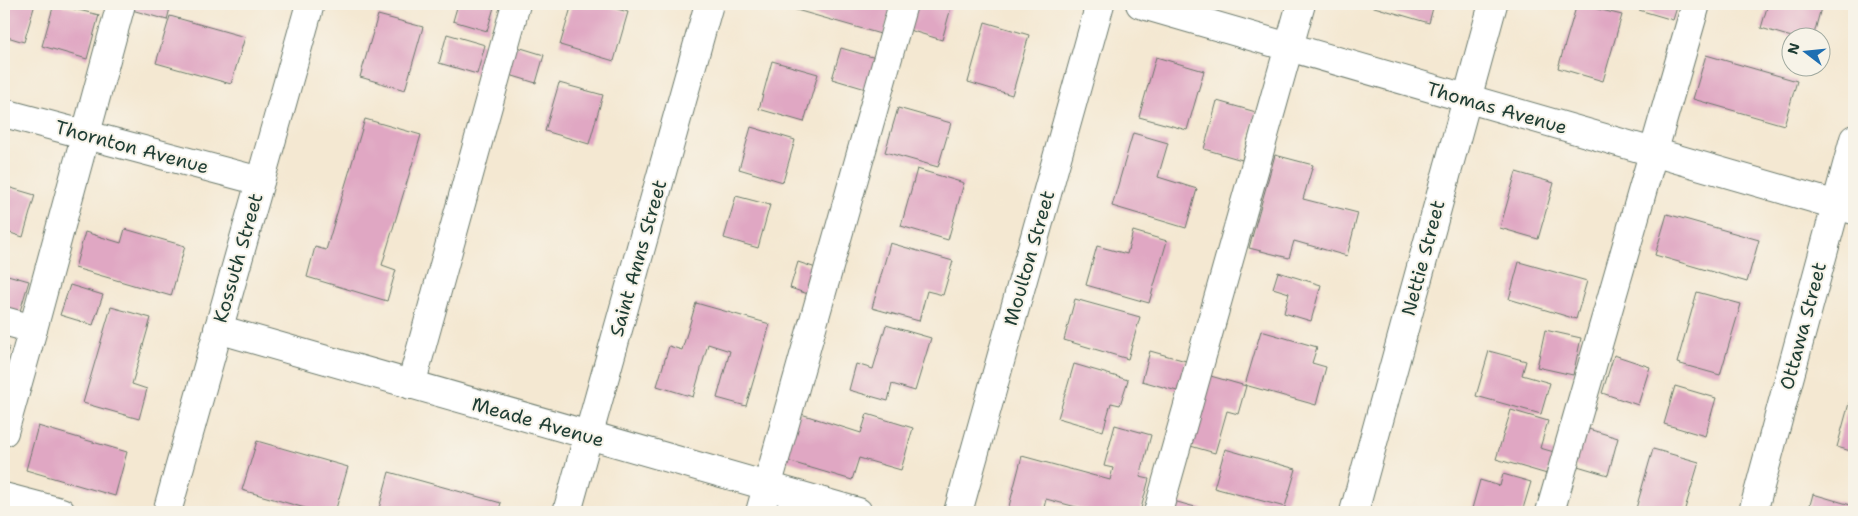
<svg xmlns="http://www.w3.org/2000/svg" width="1858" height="516" viewBox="0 0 1858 516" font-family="'Shantell Sans',sans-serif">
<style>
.building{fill:#e0a7c3}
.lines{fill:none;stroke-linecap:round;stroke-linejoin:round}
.minor-casing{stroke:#6a796b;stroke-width:30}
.minor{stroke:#fff;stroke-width:28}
.labels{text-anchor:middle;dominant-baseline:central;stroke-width:4;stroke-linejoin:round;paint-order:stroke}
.street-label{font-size:19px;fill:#1f3d34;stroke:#f7f3e8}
</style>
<rect width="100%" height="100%" fill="#f7f3e8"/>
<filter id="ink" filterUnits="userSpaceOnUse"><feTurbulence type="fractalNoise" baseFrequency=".02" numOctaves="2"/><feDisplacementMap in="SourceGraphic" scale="10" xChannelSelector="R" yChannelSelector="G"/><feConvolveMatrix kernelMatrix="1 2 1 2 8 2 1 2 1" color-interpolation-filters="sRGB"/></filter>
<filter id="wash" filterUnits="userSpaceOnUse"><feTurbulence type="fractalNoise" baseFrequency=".0096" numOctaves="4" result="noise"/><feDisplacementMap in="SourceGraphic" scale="20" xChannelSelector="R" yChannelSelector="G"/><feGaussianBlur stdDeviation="1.12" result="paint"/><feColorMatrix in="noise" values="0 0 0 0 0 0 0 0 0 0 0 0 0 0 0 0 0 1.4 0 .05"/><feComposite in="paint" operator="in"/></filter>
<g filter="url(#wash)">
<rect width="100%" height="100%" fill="#f4e8d2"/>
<g id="blocks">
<g class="building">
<path d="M4,4H35L24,42L4,36Z"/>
<path d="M54,4L99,15L87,59L42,46Z"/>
<path d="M126,4H171L167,20L125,8Z"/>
<path d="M458,4H495L487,31L453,21Z"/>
<path d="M572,4H599L628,12L614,61L560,45Z"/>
<path d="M787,4H892L884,35L786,7Z"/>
<path d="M913,4H952L942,40L906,29Z"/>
<path d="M1364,4H1434L1429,23Z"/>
<path d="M1577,4L1622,15L1603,81L1558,68Z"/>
<path d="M1641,4H1678L1673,20L1639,10Z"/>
<path d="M1768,4H1822L1813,38H1795L1761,28Z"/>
<path d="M378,15L423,27L405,90L360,77Z"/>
<path d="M170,16L245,37L231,84L156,63Z"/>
<path d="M985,22L1029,35L1012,95L968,82Z"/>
<path d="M447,34L485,45L477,74L439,63Z"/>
<path d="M511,45L544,55L536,83L503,73Z"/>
<path d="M841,48L876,58L866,89L832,79Z"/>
<path d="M1706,55L1797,81L1784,125L1693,99Z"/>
<path d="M1156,57L1204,71L1187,130L1139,117Z"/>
<path d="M772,61L818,74L804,122L759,109Z"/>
<path d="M559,83L603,95L589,144L545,131Z"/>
<path d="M1217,101L1256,112L1242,160L1204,149Z"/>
<path d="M898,108L951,123L938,167L885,152Z"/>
<path d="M365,119L421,135L382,265L396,270L387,301L307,277L315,247L326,250Z"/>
<path d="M751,127L795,140L783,182L739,169Z"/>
<path d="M1133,133L1168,143L1158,177L1197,189L1186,228L1112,206Z"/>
<path d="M1275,155L1313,165L1303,199L1358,213L1347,256L1294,241L1289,258L1249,248Z"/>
<path d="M917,169L964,183L948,240L901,226Z"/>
<path d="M1516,172L1554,183L1538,239L1500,228Z"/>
<path d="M4,186L35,195L23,237L4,231Z"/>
<path d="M736,196L770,205L758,248L724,238Z"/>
<path d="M1667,214L1759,240L1747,282L1655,255Z"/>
<path d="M125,229L185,246L171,296L75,268L85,232L121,243Z"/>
<path d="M1133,231L1167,241L1149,303L1086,285L1097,246L1127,254Z"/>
<path d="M890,243L953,261L943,295L927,291L919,321L872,308Z"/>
<path d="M798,262L822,270L814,296L790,288Z"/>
<path d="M1519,262L1587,281L1576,319L1509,299Z"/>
<path d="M1278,272L1321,285L1311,321L1284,313L1289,293L1273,288Z"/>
<path d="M4,274L29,281L18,318L4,314Z"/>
<path d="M70,285L103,295L93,325L60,315Z"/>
<path d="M1697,292L1741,304L1720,375L1677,363Z"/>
<path d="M1075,299L1140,317L1128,359L1064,340Z"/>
<path d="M696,303L770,324L746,406L717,398L730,351L708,344L693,397L657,386L669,346L682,350Z"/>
<path d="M111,307L151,318L132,384L147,389L139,419L83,403Z"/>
<path d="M886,325L931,338L915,391L892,384L888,401L849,390L856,364L873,369Z"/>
<path d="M1545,330L1581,338L1573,375L1537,367Z"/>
<path d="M1261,331L1317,347L1312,363L1326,367L1316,405L1245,385Z"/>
<path d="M4,345L9,347L4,365Z"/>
<path d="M1150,351L1186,361L1177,391L1142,381Z"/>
<path d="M1489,351L1526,361L1522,375L1550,383L1541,414L1476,396Z"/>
<path d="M1614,355L1650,367L1638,405L1602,393Z"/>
<path d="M1074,364L1128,380L1120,405L1111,403L1103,431L1058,418Z"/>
<path d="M1207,375L1246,386L1238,414L1227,411L1215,453L1187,445Z"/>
<path d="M1854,385V452L1837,447Z"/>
<path d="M1675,386L1716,398L1705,436L1664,424Z"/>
<path d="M1511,410L1548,421L1540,448L1554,452L1547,474L1496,459Z"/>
<path d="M798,413L861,433L867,414L913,428L901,470L859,458L852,480L784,460Z"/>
<path d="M1115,425L1151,435L1140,477L1149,479L1140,512H1095L1046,499L1043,512H1017L1008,510L1022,456L1110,480L1113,468L1104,466Z"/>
<path d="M38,426L127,452L115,496L26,470Z"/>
<path d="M1585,428L1618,438L1608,475L1574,465Z"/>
<path d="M257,441L348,467L335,512H319L242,490Z"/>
<path d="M1225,449L1296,469L1285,507L1214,488Z"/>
<path d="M1653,449L1699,462L1684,512H1635Z"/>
<path d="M389,472L501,503L498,512H378Z"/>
<path d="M1503,474L1531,482L1522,512H1471L1480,480L1500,486Z"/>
<path d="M1813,494L1854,506V512H1808Z"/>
<path d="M1170,500L1213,512H1167Z"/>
</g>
</g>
</g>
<g filter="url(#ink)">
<use href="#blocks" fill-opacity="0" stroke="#6a796b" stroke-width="1"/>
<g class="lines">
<defs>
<g id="minor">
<path d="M1140,4L1854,210"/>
<path d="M4,113L260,181"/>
<path d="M4,321L33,329L4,432"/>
<path d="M33,329L121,4"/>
<path d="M218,329L858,512"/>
<path d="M411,385L516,4"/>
<path d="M4,497L61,512"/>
<path d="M167,512L310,4"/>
<path d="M567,512L709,4"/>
<path d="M760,512L903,4"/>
<path d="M958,512L1100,4"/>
<path d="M1158,512L1301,4"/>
<path d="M1354,512L1493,4"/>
<path d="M1550,512L1696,4"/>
<path d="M1753,512L1854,139"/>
</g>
</defs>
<use href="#minor" class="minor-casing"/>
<use href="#minor" class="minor"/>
</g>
</g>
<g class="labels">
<g class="street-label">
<text transform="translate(1497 108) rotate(16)">Thomas Avenue</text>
<text transform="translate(132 147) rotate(15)">Thornton Avenue</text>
<text transform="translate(238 258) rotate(-74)">Kossuth Street</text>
<text transform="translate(638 258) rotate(-74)">Saint Anns Street</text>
<text transform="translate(1029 258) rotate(-74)">Moulton Street</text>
<text transform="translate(1423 258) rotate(-75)">Nettie Street</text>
<text transform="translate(1803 326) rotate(-75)">Ottawa Street</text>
<text transform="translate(538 422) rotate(16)">Meade Avenue</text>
</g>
</g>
<rect width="1858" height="516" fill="none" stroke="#f7f3e8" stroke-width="20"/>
<g transform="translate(1806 52) rotate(286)"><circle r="24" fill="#f7f3e8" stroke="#a1aaa0"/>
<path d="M0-4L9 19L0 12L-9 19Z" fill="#1f6fb2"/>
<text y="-8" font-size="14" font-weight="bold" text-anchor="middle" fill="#1f3d34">N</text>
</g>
</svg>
